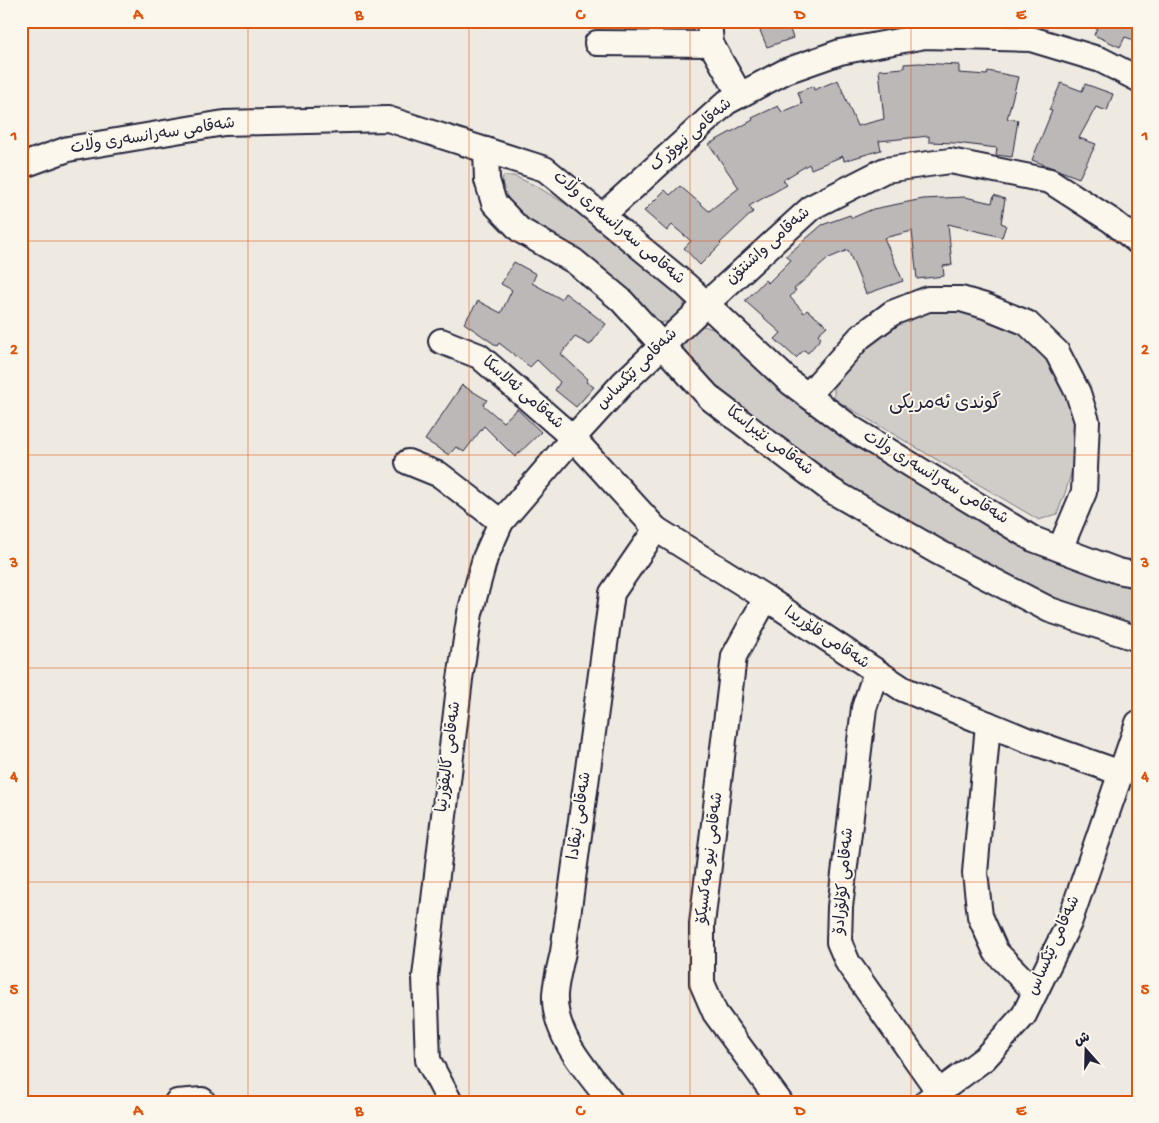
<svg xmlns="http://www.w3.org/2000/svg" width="1159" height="1123" viewBox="0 0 1159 1123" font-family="'Gochi Hand','Playpen Sans Arabic',sans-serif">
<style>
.green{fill:#d0cdc9;stroke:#797882}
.building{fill:#bcb8b8;stroke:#22223b}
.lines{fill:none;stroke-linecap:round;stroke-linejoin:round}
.minor-casing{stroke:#22223b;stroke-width:28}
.minor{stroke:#fbf7ec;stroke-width:24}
.grid{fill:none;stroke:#de560e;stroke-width:1;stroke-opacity:0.55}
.labels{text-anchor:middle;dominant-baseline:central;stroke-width:4;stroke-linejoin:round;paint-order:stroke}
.street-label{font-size:16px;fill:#22223b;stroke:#fbf7ec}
.quarter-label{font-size:19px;fill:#22223b;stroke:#fbf7ec}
.neatline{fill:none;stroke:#de560e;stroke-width:2}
.grid-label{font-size:16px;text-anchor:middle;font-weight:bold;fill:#de560e}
</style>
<rect width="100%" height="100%" fill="#eeeae2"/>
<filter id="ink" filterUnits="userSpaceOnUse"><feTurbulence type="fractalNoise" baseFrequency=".02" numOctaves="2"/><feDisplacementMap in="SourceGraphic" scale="10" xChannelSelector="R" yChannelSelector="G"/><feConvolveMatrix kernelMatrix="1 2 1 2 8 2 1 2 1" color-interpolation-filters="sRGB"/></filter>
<g filter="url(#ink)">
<g class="green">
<path d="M503,176H514L536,186L584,215L684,295V308L677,320L659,323L593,264L532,222L511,204L502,186Z"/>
<path d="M943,309L992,318L1029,340L1059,376L1074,417V464L1065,493L1057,514L1039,520L834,399V376L858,348L907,317Z"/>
<path d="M704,326L719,331L770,379L846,441L1012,539L1138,586V628L1095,617L985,570L870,500L812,461L739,409L689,358L683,349L689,331Z"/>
</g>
<g class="building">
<path d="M756,21H787L793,38L767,47Z"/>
<path d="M1100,21H1138V31L1134,40L1125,37L1120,47L1094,35Z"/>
<path d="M919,63L959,65V73L987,75L988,71L1018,77L1007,119L1018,120L1012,157L996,155L997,148L956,143L929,142V136L879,141L881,150L844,161L843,156L811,169L809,164L783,180L787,185L749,206L753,212L720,243L721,244L700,265L684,248L691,241L672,225L667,231L644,211L665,190L670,195L680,186L709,211L739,188L709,144L753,120L752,118L778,106L782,112L802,104L798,92L813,86L814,90L838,80L857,126L884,119L879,70L904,68V64Z"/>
<path d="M1061,83L1082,91L1085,84L1113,94L1107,111L1096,107L1079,138L1096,144L1079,178L1032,160L1052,111L1049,110Z"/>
<path d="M994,195L1005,199L1001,223L1006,225L1002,237L948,224L952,265L943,266L944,276L917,279L912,231L884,238L903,281L866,294L848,250L829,258L794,289L796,290L790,297L804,313L807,310L827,326L818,334L821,338L808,353L804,350L796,358L775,339L781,333L745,301L765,280L768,283L791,260L786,256L822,225L850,215L852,218L873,209L923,199L965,197L992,203Z"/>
<path d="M514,262L536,274L532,283L561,299L565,293L606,324L590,345L575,337L561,354L588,379L586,382L594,387L576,407L555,390L560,382L537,360L530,367L499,343L497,346L464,323L478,301L501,313L512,290L501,284Z"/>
<path d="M462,385L487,400L483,405L503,422L517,409L541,432L515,457L484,426L464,452L456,447L449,455L425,440Z"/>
</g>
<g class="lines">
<defs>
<g id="minor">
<path d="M709,21L711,44L740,95"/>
<path d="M597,43L711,44"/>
<path d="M486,150L487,180L494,203L520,230L574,261L621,300L711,399L832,491L938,552L1050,610L1138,639"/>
<path d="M21,166L68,149L224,123L388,119L545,169L686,285L791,383L854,430L1033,539L1118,571L1138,575"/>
<path d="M602,216L727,102L786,71L840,52L925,36L1031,39L1101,60L1138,79"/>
<path d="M441,341L479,356L573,438L656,529L766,598L903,689L1027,740L1121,773"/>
<path d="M808,395L860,337L892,313L928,299H961L985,306L1027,323L1057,352L1078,393L1087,421L1084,492L1060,549"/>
<path d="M408,462L440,475L501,522"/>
<path d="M766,598L734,656L702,924V983L715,1013L780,1102"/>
<path d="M876,672L864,708L840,907L839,942L848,963L939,1092"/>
<path d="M988,724L975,873L980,916L996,952L1035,992"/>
<path d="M927,1101L985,1058L1024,1015L1069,923L1138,723"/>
<path d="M177,1102L202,1100"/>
<path d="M450,1102L428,1060L425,977L460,679L470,613L485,558L501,522L573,438L623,383L706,304L812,207L885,170L950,161L1050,181L1112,221L1138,242"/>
<path d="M611,1102C587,1071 553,1036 555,994C556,980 560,966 563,952L612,593L656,529"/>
</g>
</defs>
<use href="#minor" class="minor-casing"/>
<use href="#minor" class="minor"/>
</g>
</g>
<path class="grid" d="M248,21V1102M469,21V1102M690,21V1102M911,21V1102M21,241H1138M21,455H1138M21,668H1138M21,882H1138"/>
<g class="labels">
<g class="street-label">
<text transform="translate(692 136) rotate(-41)">شەقامی نیوۆرک</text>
<text transform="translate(153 137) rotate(-9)">شەقامی سەرانسەری وڵات</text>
<text transform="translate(618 229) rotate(40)">شەقامی سەرانسەری وڵات</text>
<text transform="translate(769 247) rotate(-42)">شەقامی واشنتۆن</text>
<text transform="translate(638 370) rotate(-45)">شەقامی تێکساس</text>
<text transform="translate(522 394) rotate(41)">شەقامی ئەلاسکا</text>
<text transform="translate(769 442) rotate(37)">شەقامی نێبراسکا</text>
<text transform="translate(935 479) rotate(31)">شەقامی سەرانسەری وڵات</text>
<text transform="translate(826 639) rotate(34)">شەقامی فلۆریدا</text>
<text transform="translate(450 757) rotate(-83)">شەقامی کالیفۆرنیا</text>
<text transform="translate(581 816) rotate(-82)">شەقامی نیڤادا</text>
<text transform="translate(711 858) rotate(-83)">شەقامی نیو مەکسیکۆ</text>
<text transform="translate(845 881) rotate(-85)">شەقامی کۆلۆرادۆ</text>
<text transform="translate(1055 946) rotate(-66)">شەقامی تێکساس</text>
</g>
<g class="quarter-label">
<text x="945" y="404">گوندی ئەمریکی</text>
</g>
</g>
<rect width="1159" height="1123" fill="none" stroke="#fbf7ec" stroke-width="55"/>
<g transform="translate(1086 1050) rotate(340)" stroke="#fbf7ec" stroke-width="4" paint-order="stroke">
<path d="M0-4L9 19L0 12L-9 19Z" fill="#22223b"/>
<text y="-8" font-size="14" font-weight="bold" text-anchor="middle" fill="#22223b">ش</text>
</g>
<rect x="28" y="28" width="1104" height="1068" class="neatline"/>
<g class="grid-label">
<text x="138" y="19">A</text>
<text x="359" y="19">B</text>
<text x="580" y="19">C</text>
<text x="800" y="19">D</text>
<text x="1021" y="19">E</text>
<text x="14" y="140">1</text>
<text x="1145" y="140">1</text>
<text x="14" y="354">2</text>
<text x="1145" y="354">2</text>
<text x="14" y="567">3</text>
<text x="1145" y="567">3</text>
<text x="14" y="781">4</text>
<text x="1145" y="781">4</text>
<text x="14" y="994">5</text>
<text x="1145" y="994">5</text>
<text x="138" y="1115">A</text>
<text x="359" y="1115">B</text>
<text x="580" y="1115">C</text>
<text x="800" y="1115">D</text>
<text x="1021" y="1115">E</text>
</g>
</svg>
